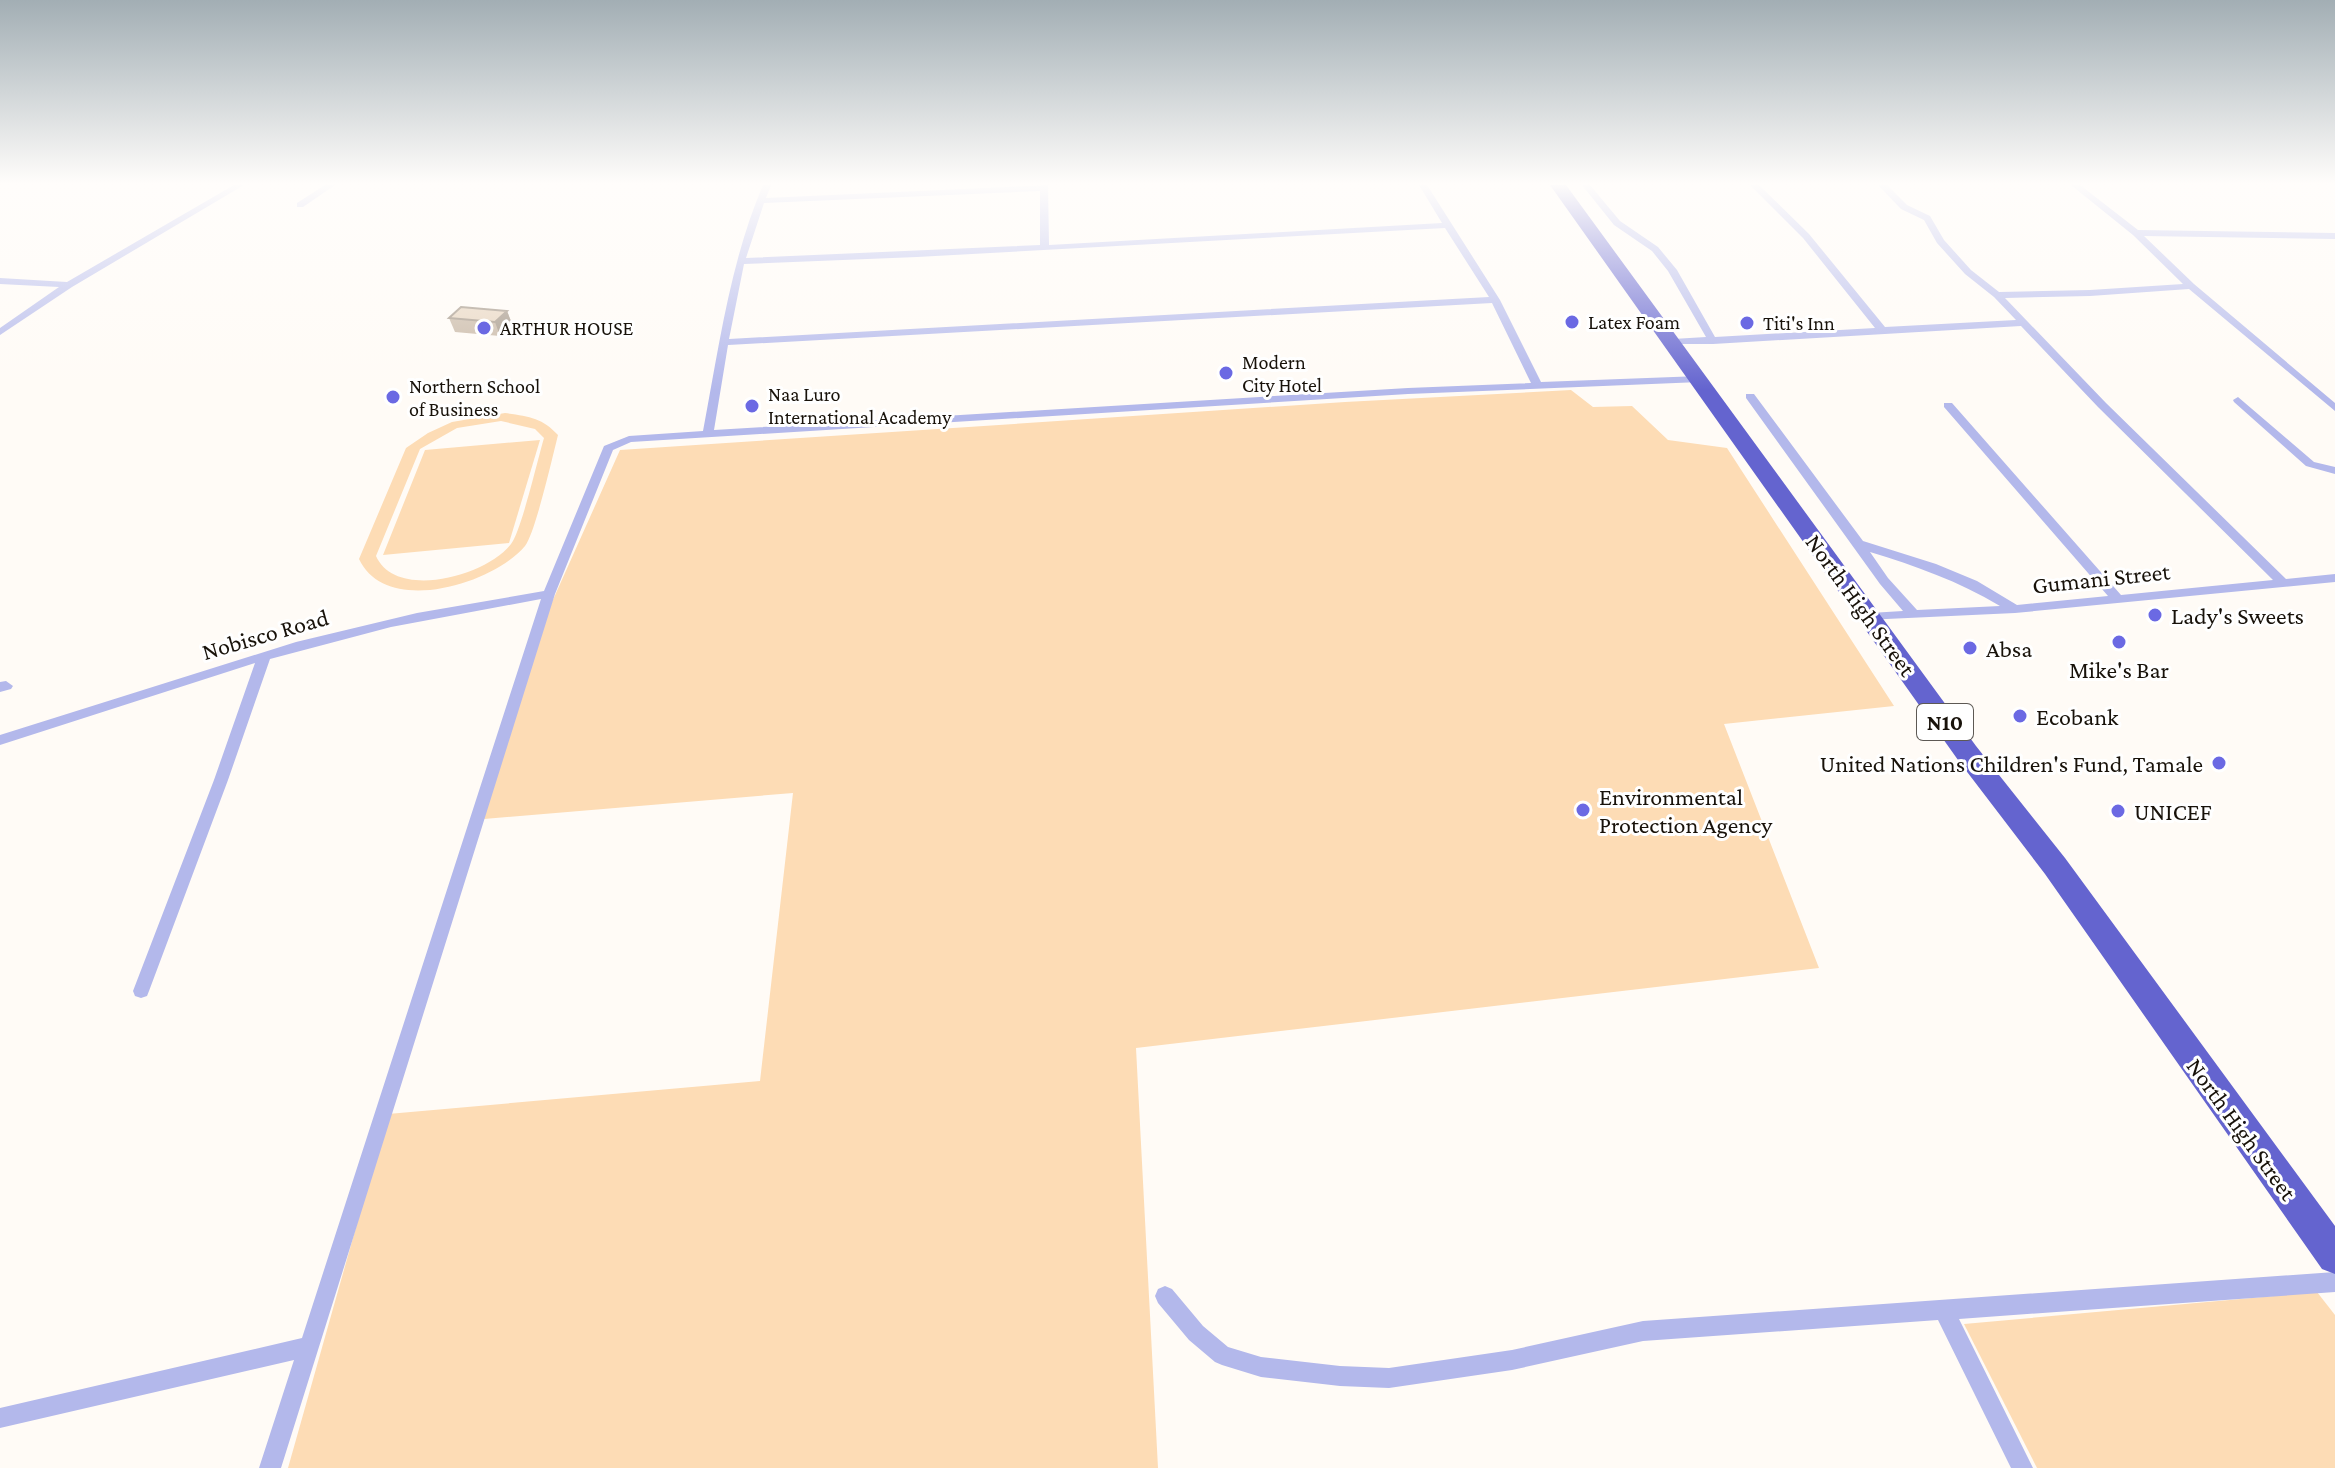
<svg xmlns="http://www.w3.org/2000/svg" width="2335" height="1468" viewBox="0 0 2335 1468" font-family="'Crimson Pro',serif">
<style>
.green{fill:#fddcb5;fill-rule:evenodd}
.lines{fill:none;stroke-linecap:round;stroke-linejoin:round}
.street{fill:#b3b8eb;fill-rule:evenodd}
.highway{fill:#6464cf;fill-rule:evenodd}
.wall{fill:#c7b6a3}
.shaded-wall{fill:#a29485}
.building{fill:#e7d4be;stroke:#a29485;stroke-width:2}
.poi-dot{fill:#6b69e3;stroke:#fff;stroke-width:3}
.labels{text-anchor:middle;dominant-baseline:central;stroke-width:6;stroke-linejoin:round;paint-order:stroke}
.far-poi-label{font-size:20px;fill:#18120a;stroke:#fff;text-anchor:start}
.shield{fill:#fff;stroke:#5d5954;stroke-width:2}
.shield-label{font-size:22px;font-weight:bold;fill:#18120a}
.street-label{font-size:24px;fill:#18120a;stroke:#fff}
.poi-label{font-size:24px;fill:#18120a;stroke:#fff;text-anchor:start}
</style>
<rect width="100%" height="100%" fill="#fffbf6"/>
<g class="green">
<path d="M1571,390L1593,407L1632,406L1668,440L1727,448L1894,706L1724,724L1819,968L1136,1048L1158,1468H288L388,1114L760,1081L793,793L484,819L508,715L552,602L620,450L1345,402Z"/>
<path d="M505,413C528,416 543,418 558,435C553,455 535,534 525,546C493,584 386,617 359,559L406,448L428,433L452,422ZM501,421L535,429L544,438C538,458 521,532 511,544C487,576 396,601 376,556L420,449L457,428Z"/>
<path d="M540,440L509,543L383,555L425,450Z"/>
<path d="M2317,1292L2335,1315V1468H2037L1964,1324Z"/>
</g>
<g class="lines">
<g class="street">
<path d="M234,185H244L72,287L0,335V328L59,287L0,284V278L67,282Z"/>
<path d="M325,185H335L303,207H297V203Z"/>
<path d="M763,185H771L766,198L1048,185L1049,245L1442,223L1419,185H1427L1500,300L1541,382L1700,376L1705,379L1700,382L1408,394L631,442L613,450L555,594L281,1468H259L294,1360L0,1428V1408L302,1338L541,599L391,627L270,659L228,780L149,991L147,996L141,998L135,996L133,991L214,780L255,663L0,745V735L296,642L417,613L544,591L604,446L629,436L703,431C719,347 730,262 763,185ZM1040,191V245L746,258L764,203ZM1445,228L1489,297L729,339L744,264L917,257ZM1492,303L1531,383L1408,388L714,430L728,345Z"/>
<path d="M1582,185H1590L1620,221L1658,247L1677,270L1715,337L1875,328L1803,238L1750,185H1759L1809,234L1885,327L2016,320L1994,297L1965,274L1937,243L1924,220L1901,209L1878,185H1887L1907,205L1930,216L1944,240L1971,270L1999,292L2090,290L2183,284L2133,235L2071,185H2080L2138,230L2335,233V239L2144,236L2194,284L2335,403V411L2189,289L2090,296L2005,298L2106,403L2286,579L2335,574V582L2015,613L1865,620L1864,617L1865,614L1870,613L1903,611L1880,584L1746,398V394H1754L1863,541L1936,564L1977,581L2017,605L2108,596L1944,407V403H1952L2121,595L2273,580L2098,407L2021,326L1713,344H1669L1668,342L1673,339L1706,337L1668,271L1652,251L1614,225ZM1870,552C1916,566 1958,581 2000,606L1917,610L1888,578Z"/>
<path d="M2238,397L2314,462L2335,467V474L2306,466L2234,402L2233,400Z"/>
<path d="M6,681L13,686L11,689L0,692V682Z"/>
<path d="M2335,1272V1292L1959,1319L2033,1468H2011L1938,1320L1643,1341L1512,1370L1389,1388L1340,1386L1261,1377L1222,1365L1215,1362L1189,1340L1158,1303L1155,1296L1158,1289L1165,1286L1172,1289L1203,1326L1228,1347L1261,1357L1340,1366L1389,1368L1512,1350L1643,1321Z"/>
</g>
<path class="highway" d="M1550,185H1566L1976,746L2065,858L2335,1226V1274L2322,1269L2045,874L1958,760Z"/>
</g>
<path class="wall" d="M507,311L512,324L500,336L455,332L449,318Z"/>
<path class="shaded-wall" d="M507,311L512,324L500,336L495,322Z"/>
<path class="building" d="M461,307L507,311L495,322L449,318Z"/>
<linearGradient id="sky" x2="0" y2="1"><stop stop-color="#a2aeb4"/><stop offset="0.47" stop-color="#fffdfb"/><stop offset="1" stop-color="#fffdfb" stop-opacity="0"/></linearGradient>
<rect width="2335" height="390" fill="url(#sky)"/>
<g class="poi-dot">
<circle cx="1572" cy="322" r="8"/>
<circle cx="1747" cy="323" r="8"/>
<circle cx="484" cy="328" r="8"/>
<circle cx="1226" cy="373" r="8"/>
<circle cx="393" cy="397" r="8"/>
<circle cx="752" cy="406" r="8"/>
<circle cx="2155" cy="615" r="8"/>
<circle cx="2119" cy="642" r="8"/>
<circle cx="1970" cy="648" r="8"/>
<circle cx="2020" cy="716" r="8"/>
<circle cx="2219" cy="763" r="8"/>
<circle cx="1583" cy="810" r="8"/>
<circle cx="2118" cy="811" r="8"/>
</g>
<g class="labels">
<g class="far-poi-label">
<text x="1588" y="322">Latex Foam</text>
<text x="1763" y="323">Titi's Inn</text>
<text x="500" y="328">ARTHUR HOUSE</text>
<text x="1242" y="362">Modern<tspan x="1242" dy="23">City Hotel</tspan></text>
<text x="409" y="386">Northern School<tspan x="409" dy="23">of Business</tspan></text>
<text x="768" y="394">Naa Luro<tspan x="768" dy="23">International Academy</tspan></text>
</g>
<rect class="shield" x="1917" y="704" width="56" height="36" rx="6"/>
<g class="shield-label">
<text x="1945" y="722">N10</text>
</g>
<g class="street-label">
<text transform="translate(2101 578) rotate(-6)">Gumani Street</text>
<text transform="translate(1861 605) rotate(54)">North High Street</text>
<text transform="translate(265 634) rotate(-16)">Nobisco Road</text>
<text transform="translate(2242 1129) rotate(54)">North High Street</text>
</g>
<g class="poi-label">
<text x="2171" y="615">Lady's Sweets</text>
<text x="1986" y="648">Absa</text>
<text x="2119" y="669" text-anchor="middle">Mike's Bar</text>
<text x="2036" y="716">Ecobank</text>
<text x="2203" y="763" text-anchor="end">United Nations Children's Fund, Tamale</text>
<text x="1599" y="796">Environmental<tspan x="1599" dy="28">Protection Agency</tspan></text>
<text x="2134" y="811">UNICEF</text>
</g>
</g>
</svg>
